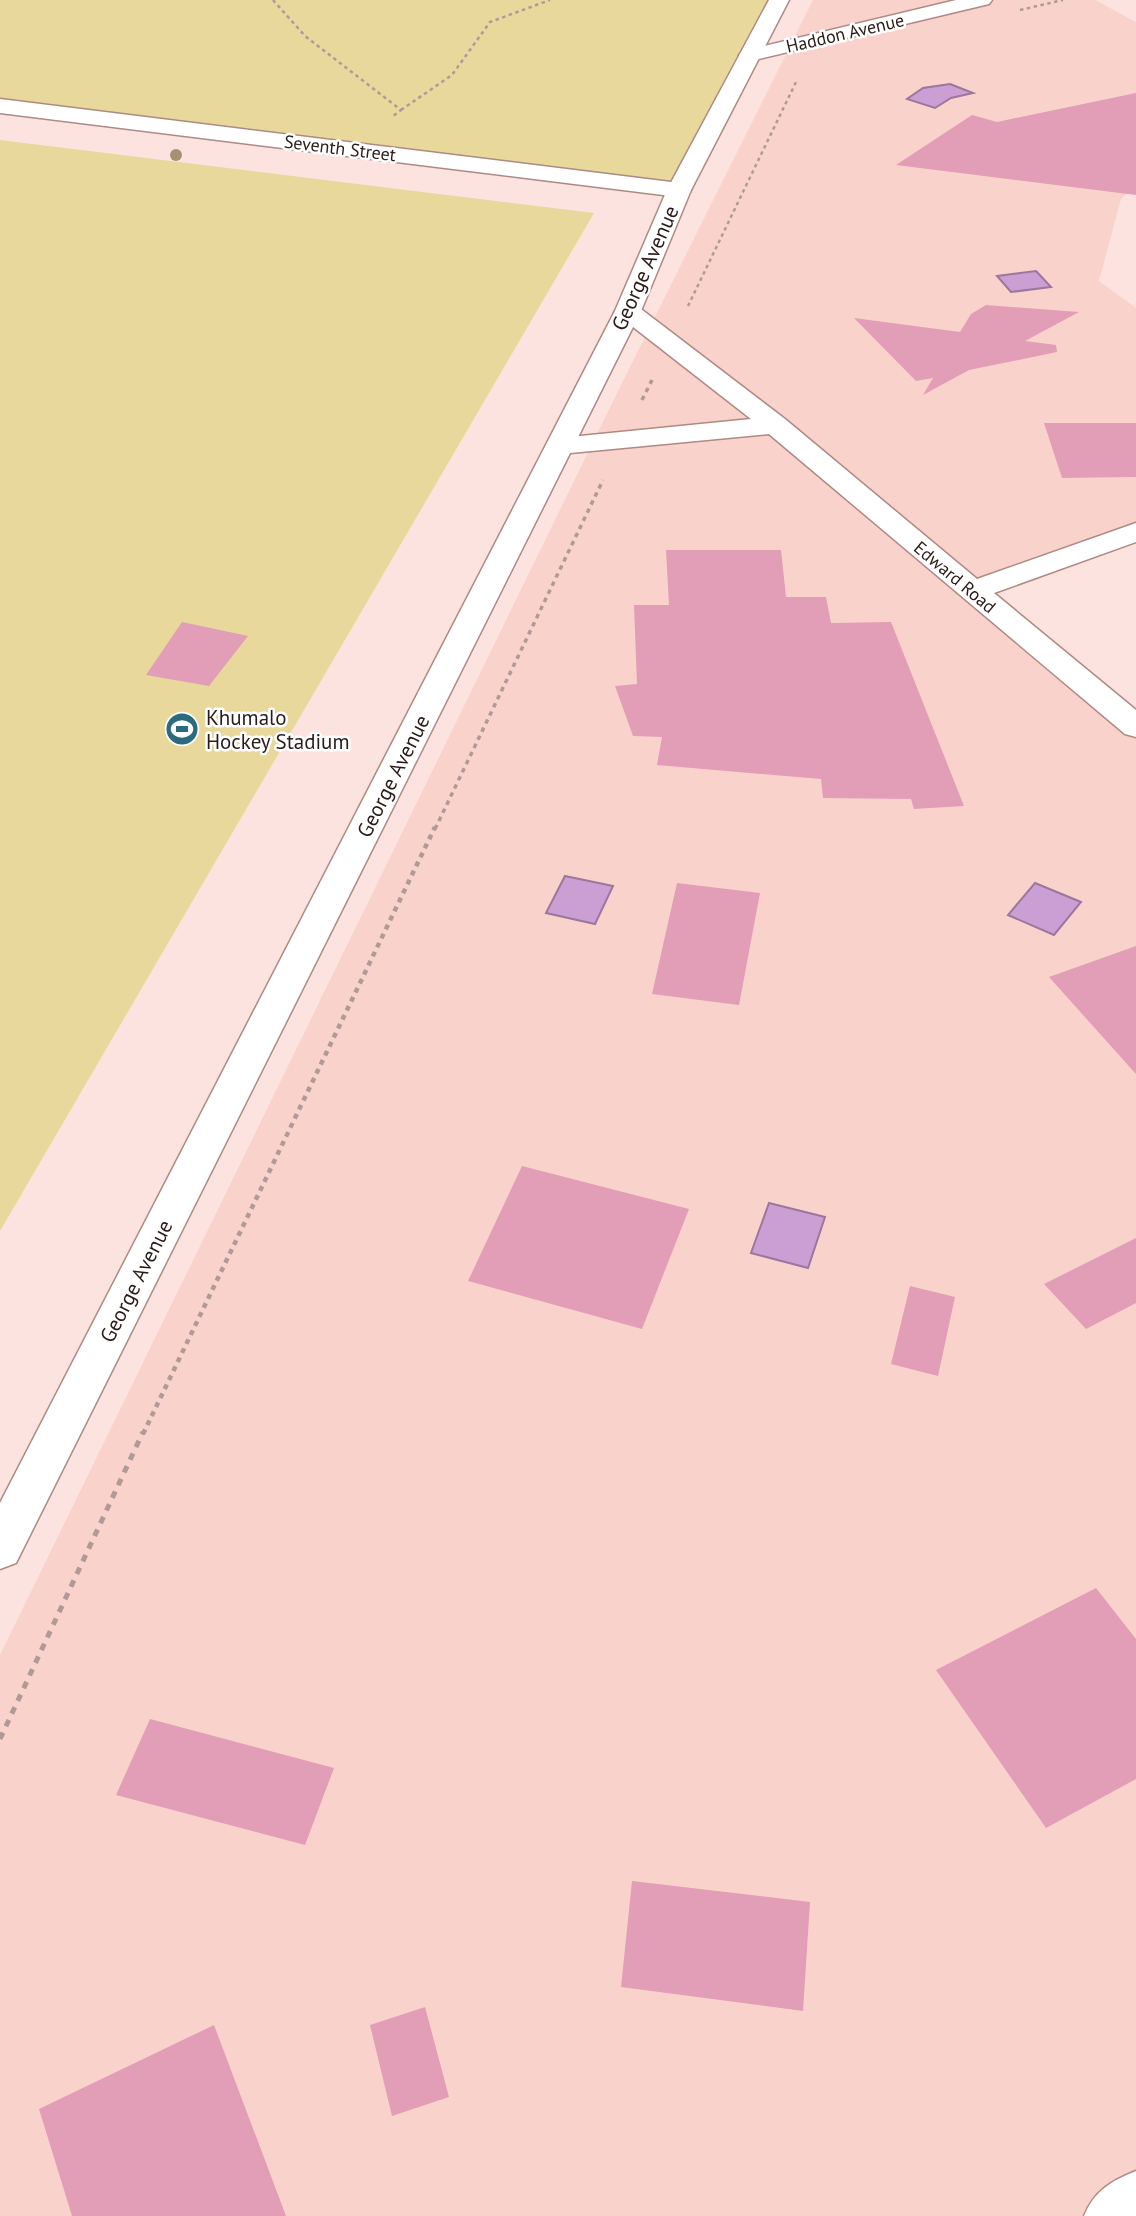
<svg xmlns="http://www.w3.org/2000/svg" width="1136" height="2216" viewBox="0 0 1136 2216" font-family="'PT Sans',sans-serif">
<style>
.built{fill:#fad2cc}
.green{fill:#e8d89b}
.water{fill:#cc9fd4;stroke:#9b779c;stroke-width:2}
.building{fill:#e29db7}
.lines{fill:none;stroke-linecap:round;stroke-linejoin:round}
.minor-casing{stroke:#af8983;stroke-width:3}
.secondary-casing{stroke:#af8983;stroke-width:3}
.path-far3{stroke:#b09a97;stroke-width:2.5;stroke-dasharray:3.5 3.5;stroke-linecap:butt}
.path-far2{stroke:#b09a97;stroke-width:3.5;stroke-dasharray:4.5 4.5;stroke-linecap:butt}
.path-far1{stroke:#b09a97;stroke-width:4.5;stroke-dasharray:5 5;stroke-linecap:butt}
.path{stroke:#b09a97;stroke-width:5;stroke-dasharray:7 7;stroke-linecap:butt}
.minor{fill:#fff;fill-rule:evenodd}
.secondary{fill:#fff;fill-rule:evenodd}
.tree{fill:#a59274}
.labels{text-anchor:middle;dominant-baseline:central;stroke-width:5;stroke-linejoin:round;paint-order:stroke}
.far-street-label{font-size:18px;fill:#2a1b19;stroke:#fff}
.street-label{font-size:21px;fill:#2a1b19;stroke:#fff}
.poi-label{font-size:21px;fill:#2a1b19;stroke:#fff;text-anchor:start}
</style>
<rect width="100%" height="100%" fill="#fce3df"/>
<path class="built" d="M813,0H1095L1136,22V186L1121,199L1099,281L1136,308V529L965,590L1136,733V2216H0V1655L618,391Z"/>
<g class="green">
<path d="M0,0H770L679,190L0,108Z"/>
<path d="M0,140L594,213L0,1231Z"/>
</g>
<g class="water">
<path d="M950,84L973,93L951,98L935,108L907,99L923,88Z"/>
<path d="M1036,271L1051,287L1011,292L997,276Z"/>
<path d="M565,876L613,886L595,924L546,913Z"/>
<path d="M1035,883L1081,902L1054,935L1008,915Z"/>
<path d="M769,1203L825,1217L808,1268L751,1253Z"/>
</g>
<g class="building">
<path d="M1136,93V195L896,165L972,115L997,122Z"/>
<path d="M986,305L1079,312L1025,341L1056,345L1057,352L969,370L923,395L933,378L916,381L854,318L960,332L971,314Z"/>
<path d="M1044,423H1136V477L1062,478Z"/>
<path d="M666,550H781L786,597H826L831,623L891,622L964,806L914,809L911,799L823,798L821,779L657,765L662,737L633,736L615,686L637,684L634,605H669Z"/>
<path d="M182,622L248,636L209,686L146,675Z"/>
<path d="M677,883L760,893L739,1005L652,994Z"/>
<path d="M1136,946V1074L1049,977Z"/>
<path d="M522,1166L689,1209L642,1329L468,1281Z"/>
<path d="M1136,1238V1303L1086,1329L1044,1284Z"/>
<path d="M910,1286L955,1297L938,1376L891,1364Z"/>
<path d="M1096,1588L1136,1639V1779L1046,1828L936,1670Z"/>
<path d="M150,1719L334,1768L305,1845L116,1795Z"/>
<path d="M632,1881L810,1902L803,2011L621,1987Z"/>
<path d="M425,2007L449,2097L392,2116L370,2025Z"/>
<path d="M214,2025L286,2216H72L39,2109Z"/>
</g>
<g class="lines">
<defs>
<g id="minor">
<path d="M956,0H992L989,4L750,61L739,55L743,51Z"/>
<path d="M0,99L679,183L687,185L691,190L687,195L679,197L0,113Z"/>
<path d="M628,303L637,306L785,419L977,579L1136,523V542L994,593L1136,710V737L1125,734L769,434L560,454L550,452L546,446L550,440L560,438L751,419L619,316L615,311L619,306Z"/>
<path d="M1136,2171V2216H1084C1094,2191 1111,2181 1136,2171Z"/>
</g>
<path id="secondary" d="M769,0H789L691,190L641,311L16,1563L0,1569V1503L615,311L667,190Z"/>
</defs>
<use href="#minor" class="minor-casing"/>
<use href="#secondary" class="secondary-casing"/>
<g class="path-far3">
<path d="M273,0L305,36L401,110L392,117"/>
<path d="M1020,10L1063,0"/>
<path d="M401,110L452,75L490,22L550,0"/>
<path d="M688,306L797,80"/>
</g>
<g class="path-far2">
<path d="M642,400L652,380"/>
<path d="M435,829L603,480"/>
</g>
<path class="path-far1" d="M143,1434L435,827"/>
<path class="path" d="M0,1739L143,1432"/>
<use href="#minor" class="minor"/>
<use href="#secondary" class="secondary"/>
</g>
<circle class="tree" cx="176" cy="155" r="6"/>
<defs>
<symbol id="stadium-disc" viewBox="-11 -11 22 22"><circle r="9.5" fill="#2a6b7e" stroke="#fff"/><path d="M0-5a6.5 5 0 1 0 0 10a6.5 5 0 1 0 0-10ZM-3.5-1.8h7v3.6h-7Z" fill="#fff"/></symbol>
</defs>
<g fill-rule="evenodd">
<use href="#stadium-disc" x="163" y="710" width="38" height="38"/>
</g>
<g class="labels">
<g class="far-street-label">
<text transform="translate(845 33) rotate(-13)">Haddon Avenue</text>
<text transform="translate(340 148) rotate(7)">Seventh Street</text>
<text transform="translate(955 577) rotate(40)">Edward Road</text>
</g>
<g class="street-label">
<text transform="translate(645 268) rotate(-66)">George Avenue</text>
<text transform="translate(393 776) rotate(-63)">George Avenue</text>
<text transform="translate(136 1281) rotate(-63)">George Avenue</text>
</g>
<g class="poi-label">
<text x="206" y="717">Khumalo<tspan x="206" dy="24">Hockey Stadium</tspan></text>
</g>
</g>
</svg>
